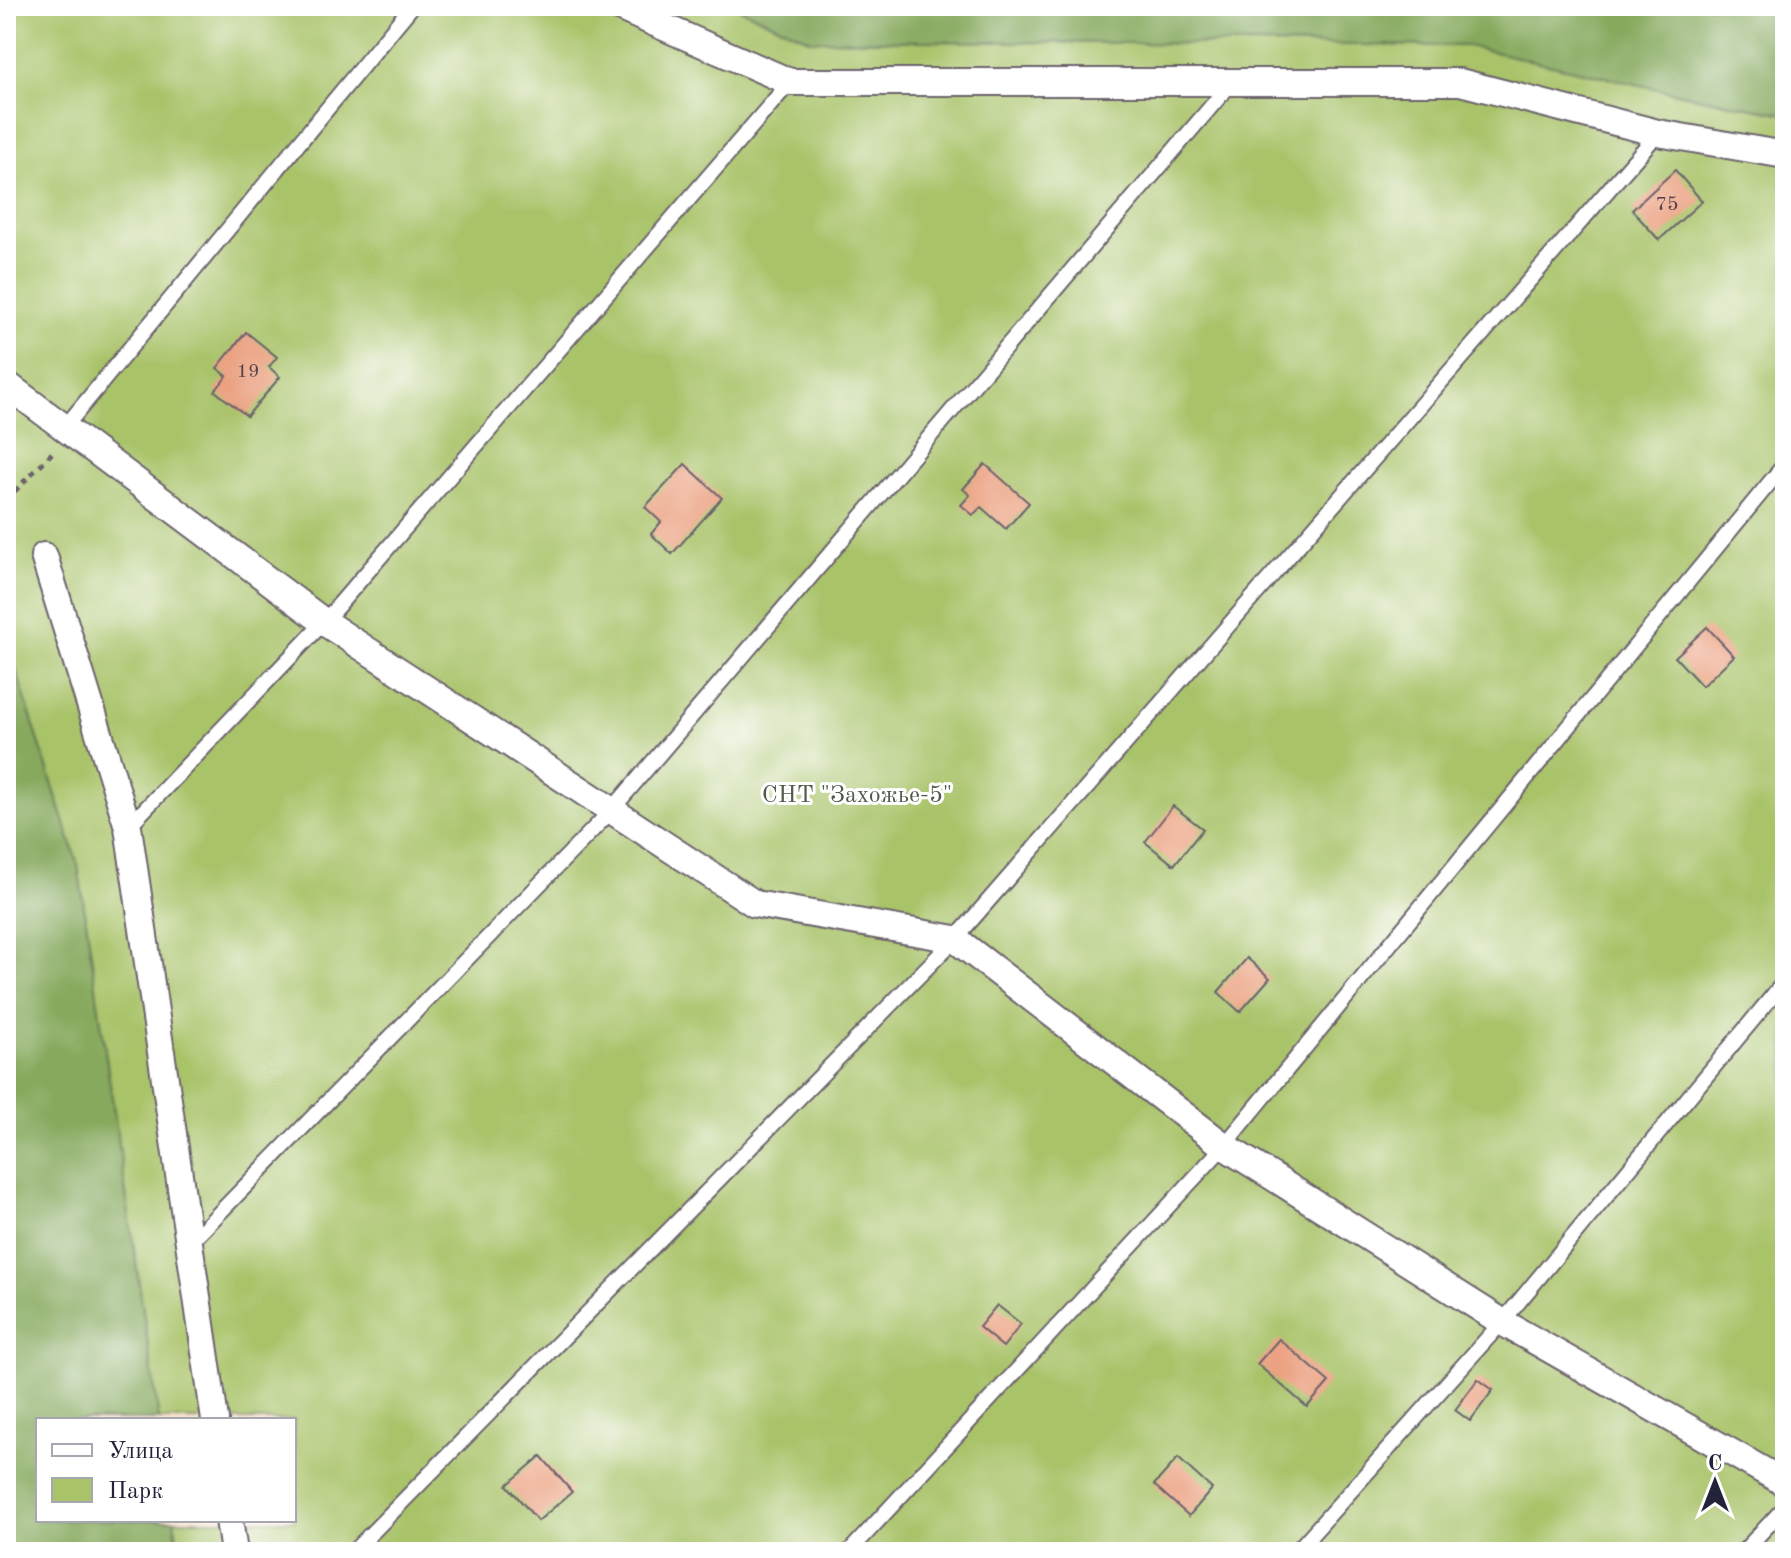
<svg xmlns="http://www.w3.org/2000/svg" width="1791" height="1558" viewBox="0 0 1791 1558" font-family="'Old Standard TT',serif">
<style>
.green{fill:#a9c369;stroke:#667252;stroke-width:2}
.forest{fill:#86a95d;stroke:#54664c;stroke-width:2}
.building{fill:#eba080}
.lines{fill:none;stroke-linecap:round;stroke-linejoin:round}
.service-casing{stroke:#6c646c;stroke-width:18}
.minor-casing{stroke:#6c646c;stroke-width:30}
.path{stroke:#6c646c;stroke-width:5;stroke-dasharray:6 6;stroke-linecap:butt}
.service{stroke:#fff;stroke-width:14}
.minor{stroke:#fff;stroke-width:26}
.labels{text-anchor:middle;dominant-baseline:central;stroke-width:6;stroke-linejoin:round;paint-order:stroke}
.number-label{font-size:20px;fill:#54424c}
.park-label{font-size:24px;fill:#515a4b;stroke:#fff}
</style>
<rect width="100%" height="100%" fill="#fff"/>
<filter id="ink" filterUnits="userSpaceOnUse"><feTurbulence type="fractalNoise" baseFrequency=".0125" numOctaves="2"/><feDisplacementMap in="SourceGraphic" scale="16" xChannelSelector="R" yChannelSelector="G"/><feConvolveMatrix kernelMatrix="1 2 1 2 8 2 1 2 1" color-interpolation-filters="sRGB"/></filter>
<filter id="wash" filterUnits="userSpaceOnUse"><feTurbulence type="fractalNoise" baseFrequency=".006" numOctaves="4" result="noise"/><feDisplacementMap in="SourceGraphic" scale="32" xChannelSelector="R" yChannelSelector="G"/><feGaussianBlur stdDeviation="1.8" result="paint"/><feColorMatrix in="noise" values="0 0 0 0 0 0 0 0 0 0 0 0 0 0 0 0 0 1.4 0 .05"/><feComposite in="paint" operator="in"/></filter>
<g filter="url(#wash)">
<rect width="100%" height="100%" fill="#f5dfc7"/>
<path class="green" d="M6,6H733L811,40L1468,46L1681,94L1785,114V1552H179L174,1520H294V1420H159L78,865L6,638Z"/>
<g class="forest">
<path d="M733,6H1785V114L1681,94L1468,46L811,40Z"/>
<path d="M6,638L78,865L159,1420H38V1520H174L179,1552H6Z"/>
</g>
<g id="blocks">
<g class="building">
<path d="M1675,170L1702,201L1659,240L1632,210Z"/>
<path d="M246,332L277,357L269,367L280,377L247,416L215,391L227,376L217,368Z"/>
<path d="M685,464L722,498L672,554L651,534L661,522L645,507Z"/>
<path d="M985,464L1029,503L1006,529L981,507L973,515L961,505L970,495L963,489Z"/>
<path d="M1707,627L1734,656L1702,686L1675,657Z"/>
<path d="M1173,806L1203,829L1174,865L1145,842Z"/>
<path d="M1247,958L1270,978L1240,1012L1218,992Z"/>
<path d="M997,1305L1021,1324L1003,1347L979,1327Z"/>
<path d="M1279,1339L1329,1382L1307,1407L1257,1364Z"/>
<path d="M1478,1379L1493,1390L1470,1421L1455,1410Z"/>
<path d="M541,1456L572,1492L538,1521L507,1485Z"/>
<path d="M1178,1458L1212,1489L1189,1516L1154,1485Z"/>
</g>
</g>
</g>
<g filter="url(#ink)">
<use href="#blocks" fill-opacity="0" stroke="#6c646c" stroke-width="2"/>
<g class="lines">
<defs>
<g id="service">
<path d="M65,427L412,6"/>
<path d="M128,827L324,622L790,82"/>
<path d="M189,1244L610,812L1232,82"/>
<path d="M353,1552L955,939L1658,133"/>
<path d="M849,1552L1224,1146L1785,464"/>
<path d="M1296,1552L1502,1322L1785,981"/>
<path d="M1743,1552L1785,1507"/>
</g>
<g id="minor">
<path d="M616,6L790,82H1460L1658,133L1785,155"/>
<path d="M6,384L324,622L755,904L955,939L1224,1146L1502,1322L1785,1483"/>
<path d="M44,556L128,827L215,1420"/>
<path d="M229,1520L234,1552"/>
</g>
</defs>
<use href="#service" class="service-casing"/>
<use href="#minor" class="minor-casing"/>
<path class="path" d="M6,500L52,453"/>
<use href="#service" class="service"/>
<use href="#minor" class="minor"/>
</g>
</g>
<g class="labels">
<g class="number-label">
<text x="1667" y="205">75</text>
<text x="248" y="372">19</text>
</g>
<g class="park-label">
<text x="857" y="796">СНТ "Захожье-5"</text>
</g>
</g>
<rect width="1791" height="1558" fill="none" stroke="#fff" stroke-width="32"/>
<rect x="36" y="1418" width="260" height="104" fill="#ffffff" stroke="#a7a7b1" stroke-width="2"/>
<rect x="52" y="1444" width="40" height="12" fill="#ffffff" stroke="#a7a7b1" stroke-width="2"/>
<text x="108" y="1458" font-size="24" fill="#22223b">Улица</text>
<rect x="52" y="1478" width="40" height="24" fill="#a9c369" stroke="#a7a7b1" stroke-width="2"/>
<text x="108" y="1498" font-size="24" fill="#22223b">Парк</text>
<g transform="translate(1715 1482)" stroke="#ffffff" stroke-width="6" paint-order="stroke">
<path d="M0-6L14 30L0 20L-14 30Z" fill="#22223b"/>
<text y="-12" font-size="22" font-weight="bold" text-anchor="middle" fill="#22223b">С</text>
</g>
</svg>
